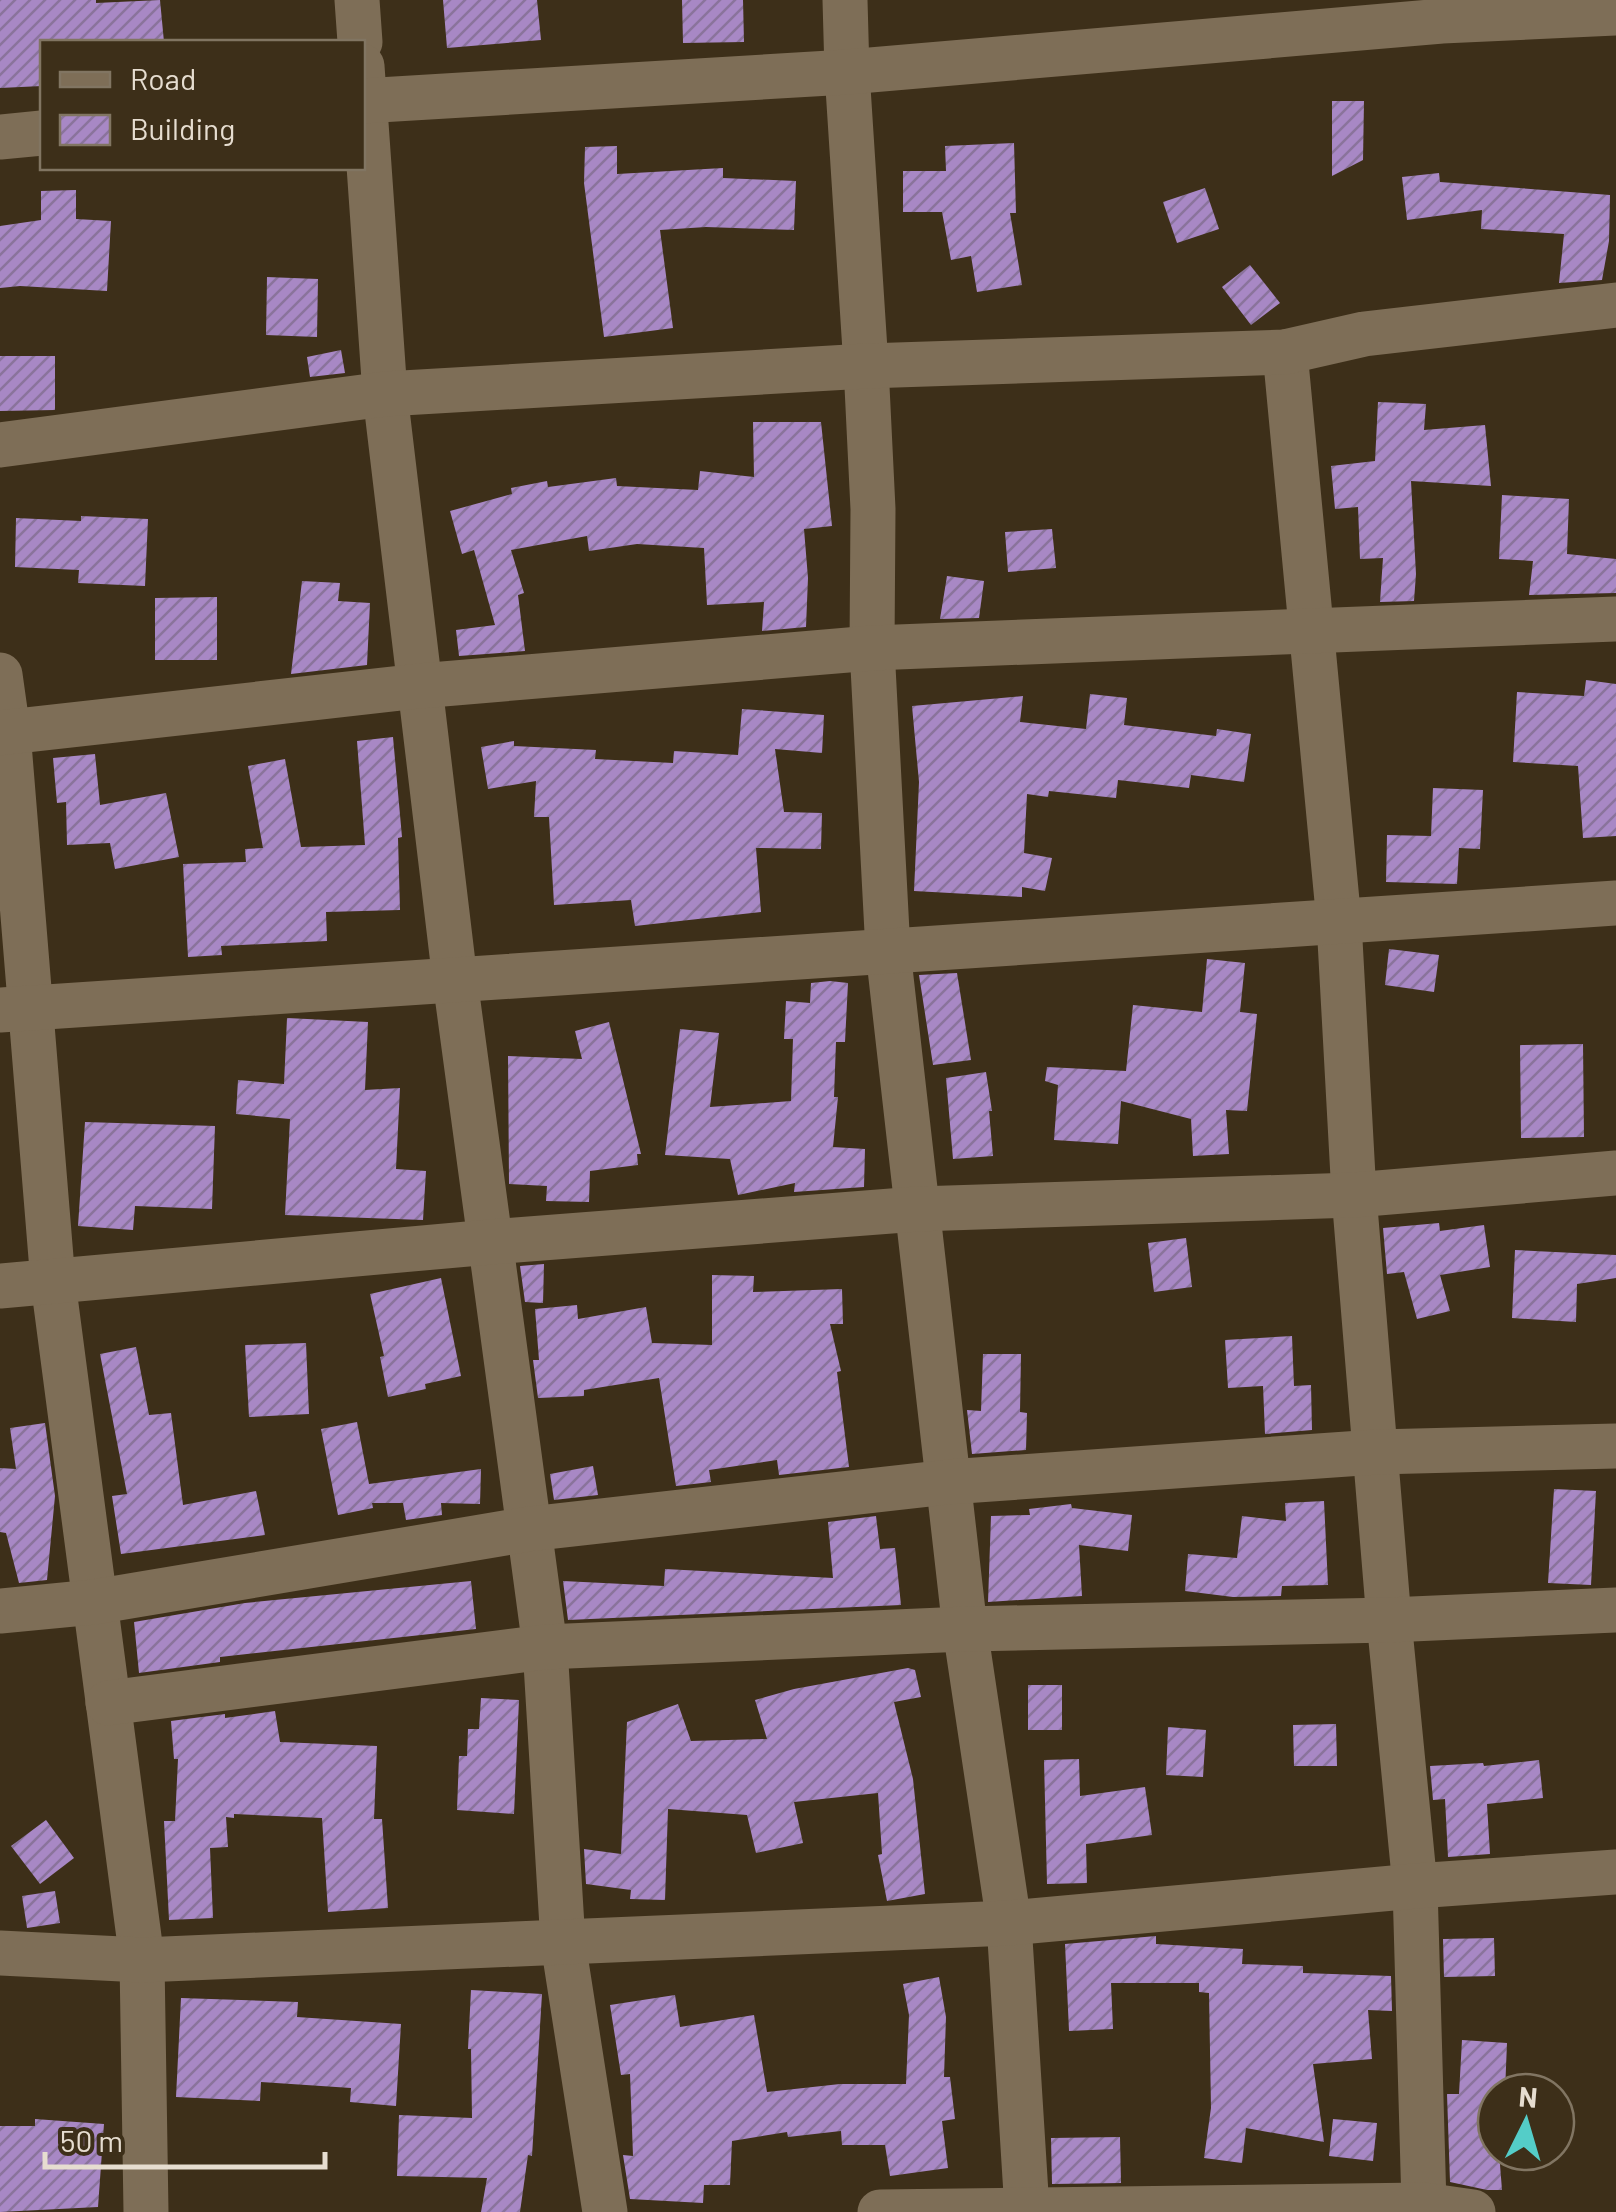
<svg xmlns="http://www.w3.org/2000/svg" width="1616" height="2212" viewBox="0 0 1616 2212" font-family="Barlow,sans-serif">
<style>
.building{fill:url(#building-hatch)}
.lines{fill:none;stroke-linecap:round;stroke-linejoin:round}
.minor{stroke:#7e6e57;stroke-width:45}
</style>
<defs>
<pattern id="building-hatch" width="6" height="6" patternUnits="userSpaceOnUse" patternTransform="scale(2.5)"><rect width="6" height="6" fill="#a888c5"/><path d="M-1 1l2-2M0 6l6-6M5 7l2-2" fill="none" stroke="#8a739c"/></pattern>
</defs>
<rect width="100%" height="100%" fill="#3d2f19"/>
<g class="building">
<path d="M0,0H96V3L160,0L164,42H42V86L0,88Z"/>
<path d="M443,0H537L541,40L447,48Z"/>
<path d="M682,0H743L744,42L683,43Z"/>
<path d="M1332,101H1364L1363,160L1332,176Z"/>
<path d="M1014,143L1016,213H1010L1022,285L977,292L971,256L951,260L942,212H903V171H946L945,146Z"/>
<path d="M617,146V174L723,168V178L796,181L794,230L706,227L660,230L673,328L604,337L584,183L585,147Z"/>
<path d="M1439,173L1440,182L1610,195L1609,241L1602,280L1559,283L1564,234L1481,229L1482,210L1407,220L1402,177Z"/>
<path d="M1205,188L1219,229L1177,243L1163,202Z"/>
<path d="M76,190V219L111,221L107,291L20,286L0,288V226L41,220V191Z"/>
<path d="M1250,265L1280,303L1251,325L1222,287Z"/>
<path d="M267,277L318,279L317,337L266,335Z"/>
<path d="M341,350L345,373L310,377L307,357Z"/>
<path d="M0,356H55V410L0,411Z"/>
<path d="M1378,402L1426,404L1424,430L1485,425L1491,486L1411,481L1416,574L1414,601L1380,602L1383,558L1360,559L1358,507L1335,509L1331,466L1375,461Z"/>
<path d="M753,422H821L832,526L804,529L808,578L806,627L762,631L764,602L707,605L704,548L637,544L589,551L587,536L511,550L524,593L518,595L525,651L459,656L456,630L495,625L474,550L462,554L450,511L512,494L511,488L547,481L548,487L616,478L617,486L698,490L700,471L754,477Z"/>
<path d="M1502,495L1569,499L1567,554L1616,559V593L1529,595L1533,561L1499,559Z"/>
<path d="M81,516L148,519L145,586L78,583L79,570L15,567L16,518L81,521Z"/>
<path d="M1052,529L1056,568L1008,572L1005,532Z"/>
<path d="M947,576L984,581L979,618L940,619Z"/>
<path d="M302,581L340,583L338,601L370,603L367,665L291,674Z"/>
<path d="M217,597V660H155V598Z"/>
<path d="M1586,680L1616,684V836L1583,838L1578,766L1513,762L1517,692L1584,696Z"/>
<path d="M1090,694L1127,698L1124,725L1216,736L1217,729L1251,734L1244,782L1191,775L1189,788L1118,780L1116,798L1049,791L1048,797L1027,794L1024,853L1052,858L1045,891L1022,887V897L914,891L919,782L912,706L1023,696L1020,722L1086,729Z"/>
<path d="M742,709L824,715L822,753L775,749L784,812L822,813L821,849L756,848L761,912L635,926L631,900L554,905L549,817H534L536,781L488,789L481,747L514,741V746L596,750L595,759L673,763L674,751L738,755Z"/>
<path d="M393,737L402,837L398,838L400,910L326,912L327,941L221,946L222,955L188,957L183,864L246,862L245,849L263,848L248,766L285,759L301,847L365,845L357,741Z"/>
<path d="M95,754L100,805L166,793L179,857L115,869L110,843L67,845L66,802L57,803L53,758Z"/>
<path d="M1433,788L1483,790L1480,849L1459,848L1457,884L1386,882L1387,835L1431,836Z"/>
<path d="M1389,949L1439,955L1434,992L1385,985Z"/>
<path d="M1207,959L1245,963L1240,1012L1257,1014L1247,1111L1226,1110L1229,1154L1193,1156L1191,1119L1121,1101L1118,1144L1054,1140L1058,1085L1045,1081L1047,1067L1126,1071L1133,1005L1202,1012Z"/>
<path d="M957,973L971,1060L933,1065L919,975Z"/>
<path d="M830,981L848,983L845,1042H836L834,1097H838L833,1147L865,1149L864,1187L794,1192L795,1183L738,1195L730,1159L665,1155L680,1029L719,1033L710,1107L791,1101L793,1039H784L786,1001L810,1003L811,983Z"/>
<path d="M287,1018L368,1022L365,1090L400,1088L396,1169L426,1171L423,1220L285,1215L290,1119L236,1114L238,1080L284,1084Z"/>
<path d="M609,1022L641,1154H637L638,1165L590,1171L589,1202L546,1201L547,1186L509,1184L508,1056L582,1059L575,1031Z"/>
<path d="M1583,1044L1584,1137L1521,1138L1520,1045Z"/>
<path d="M986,1072L992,1111H989L993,1156L953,1159L946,1078Z"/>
<path d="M85,1122L215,1126L212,1209L135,1206L133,1230L78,1226Z"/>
<path d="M1439,1223L1440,1231L1484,1225L1490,1267L1440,1275L1450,1311L1417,1319L1404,1272L1387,1274L1383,1228Z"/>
<path d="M1186,1238L1192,1287L1154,1292L1148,1243Z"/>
<path d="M1515,1250L1616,1255V1278L1577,1284L1576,1322L1512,1318Z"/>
<path d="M544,1264L543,1303L525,1302L520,1266Z"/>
<path d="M712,1275L754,1276L753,1292L842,1289L843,1324H830L841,1371L837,1372L849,1467L779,1475L777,1460L709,1470L711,1482L676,1486L659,1378L584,1390V1396L538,1398L533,1360H539L535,1309L577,1305L578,1319L646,1307L652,1343L712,1345Z"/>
<path d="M441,1278L461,1376L425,1384L426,1389L388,1397L380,1357L384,1356L370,1294Z"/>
<path d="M1292,1336L1294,1386L1311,1385L1312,1430L1265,1434L1263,1386L1228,1388L1225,1340Z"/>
<path d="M306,1343L309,1414L249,1417L245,1345Z"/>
<path d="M136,1347L149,1415L171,1413L183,1505L256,1491L265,1535L121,1554L112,1496L127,1494L100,1354Z"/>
<path d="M983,1354H1021L1020,1412L1027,1413L1026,1450L972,1454L967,1410L981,1411Z"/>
<path d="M357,1422L369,1484L481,1469L480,1504L441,1503L442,1515L406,1520L403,1503H372L373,1508L338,1515L321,1429Z"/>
<path d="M45,1423L55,1496L47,1580L19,1583L6,1533L0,1532V1468L16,1469L10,1428Z"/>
<path d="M593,1466L598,1495L554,1500L550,1474Z"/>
<path d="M1554,1489L1596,1491L1591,1585L1548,1583Z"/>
<path d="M1324,1501L1328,1585L1282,1586L1281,1596L1233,1597L1185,1591L1188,1554L1237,1558L1242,1516L1286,1521L1285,1503Z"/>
<path d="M1071,1504L1072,1508L1132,1515L1128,1551L1079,1545L1082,1596L988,1602L991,1516L1030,1515L1029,1509Z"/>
<path d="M876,1516L880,1549L895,1548L901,1605L568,1620L563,1581L664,1586L665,1569L833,1578L828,1522Z"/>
<path d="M471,1581L476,1629L220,1657V1662L139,1673L134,1622L245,1603Z"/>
<path d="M908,1668L915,1670L921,1697L894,1702L913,1779L925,1894L887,1901L878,1855L882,1854L878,1793L794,1802L803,1843L756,1853L747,1815L668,1809L665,1900L630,1899L631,1890L586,1884L584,1849L621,1854L627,1722L678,1704L691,1741L767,1739L755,1700L794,1689Z"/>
<rect x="1028" y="1685" width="34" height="45"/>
<path d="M481,1698L519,1700L514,1814L457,1810L459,1756H467L468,1729H479Z"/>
<path d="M275,1711L280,1742L377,1746L374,1819H382L388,1908L328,1912L322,1818L234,1814V1818L226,1817L228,1847L210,1848L213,1918L169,1920L164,1821H175L178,1759H174L171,1721L225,1714V1718Z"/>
<path d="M1336,1724L1337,1766H1294L1293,1725Z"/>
<path d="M1168,1727L1206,1730L1203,1777L1166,1775Z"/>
<path d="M1079,1759L1080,1796L1145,1787L1152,1835L1086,1844L1087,1883L1047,1884L1044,1760Z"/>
<path d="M1539,1760L1543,1798L1487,1804L1490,1854L1448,1857L1445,1799L1433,1800L1430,1766L1483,1763L1484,1766Z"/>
<path d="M46,1820L74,1858L40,1884L11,1846Z"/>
<path d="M55,1891L60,1923L27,1928L22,1896Z"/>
<path d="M1156,1936V1944L1243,1949L1242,1964L1303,1966V1973L1391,1976L1392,2011L1368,2010L1372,2059L1313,2064L1324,2142L1246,2128L1242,2163L1204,2158L1211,2108L1209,1993L1199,1992V1983H1111L1113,2029L1069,2031L1065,1944Z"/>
<path d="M1494,1938L1495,1976L1444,1977L1443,1939Z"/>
<path d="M939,1977L946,2017L944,2077H950L955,2119L942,2121L948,2168L890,2176L885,2145H842L841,2131L788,2137L787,2132L732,2141L730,2185H704L703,2203L630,2199L623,2155L633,2156L630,2074L621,2075L610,2005L675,1995L680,2027L754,2015L767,2092L840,2084H906L909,2015L903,1984Z"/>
<path d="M471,1990L542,1994L532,2156L528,2155L520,2212H481L487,2178L397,2176L399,2115L472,2118L471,2049H468Z"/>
<path d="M181,1998L298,2002L297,2017L401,2024L396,2106L350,2102L351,2088L261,2082L260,2101L176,2097Z"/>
<path d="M1462,2040L1507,2043L1505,2092H1496V2152H1499L1502,2190H1487L1450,2182L1447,2094H1459Z"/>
<path d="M35,2119L104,2124L98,2207L0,2212V2126H35Z"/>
<path d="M1333,2119L1377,2123L1373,2161L1329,2156Z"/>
<path d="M1120,2137L1121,2183L1052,2184L1051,2138Z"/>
</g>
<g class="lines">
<g class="minor">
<path d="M357,0L360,42"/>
<path d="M845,0L847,72L866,366L873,509L872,648L888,951L965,1629L1009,1923L1027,2210"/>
<path d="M362,66L385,394L455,980L545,1647L563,1943L605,2212"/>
<path d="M362,101L847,72L1442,21L1616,13"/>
<path d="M0,137L42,133"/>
<path d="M1285,352L1339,922L1354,1195L1389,1620L1415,1886L1424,2205"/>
<path d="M0,445L385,394L866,366L1285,352L1364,334L1616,305"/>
<path d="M0,675L8,732L53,1282L142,1960L146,2212"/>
<path d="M0,733L419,686L872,648L1616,619"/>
<path d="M0,1010L1616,903"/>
<path d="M0,1286L490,1242L917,1209L1354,1195L1616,1173"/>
<path d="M0,1611L94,1602L529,1529L948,1482L1376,1452L1616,1446"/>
<path d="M108,1703L545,1647L965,1629L1389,1620L1616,1610"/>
<path d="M0,1953L142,1960L1009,1923L1415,1886L1616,1872"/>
<path d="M880,2212L1424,2205L1473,2212"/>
</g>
</g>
<rect x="40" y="40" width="325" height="130" fill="#3d2f19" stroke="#817562" stroke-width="2.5"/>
<rect x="60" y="72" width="50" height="15" fill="#7e6e57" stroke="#817562" stroke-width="2.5"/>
<text x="130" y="90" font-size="30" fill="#e6ddd0">Road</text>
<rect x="60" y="115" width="50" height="30" fill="url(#building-hatch)" stroke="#817562" stroke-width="2.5"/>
<text x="130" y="140" font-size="30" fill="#e6ddd0">Building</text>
<g transform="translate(1526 2122) rotate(5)"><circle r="48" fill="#3d2f19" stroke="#817562" stroke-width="2.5"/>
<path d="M0-8L18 38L0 25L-18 38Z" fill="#54cdc8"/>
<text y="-15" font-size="28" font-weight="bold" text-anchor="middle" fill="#e6ddd0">N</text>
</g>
<path d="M45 2152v15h280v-15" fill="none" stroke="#e6ddd0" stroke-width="5"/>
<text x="60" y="2152" font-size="30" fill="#e6ddd0" stroke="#3d2f19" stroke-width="8" paint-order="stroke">50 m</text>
</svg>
